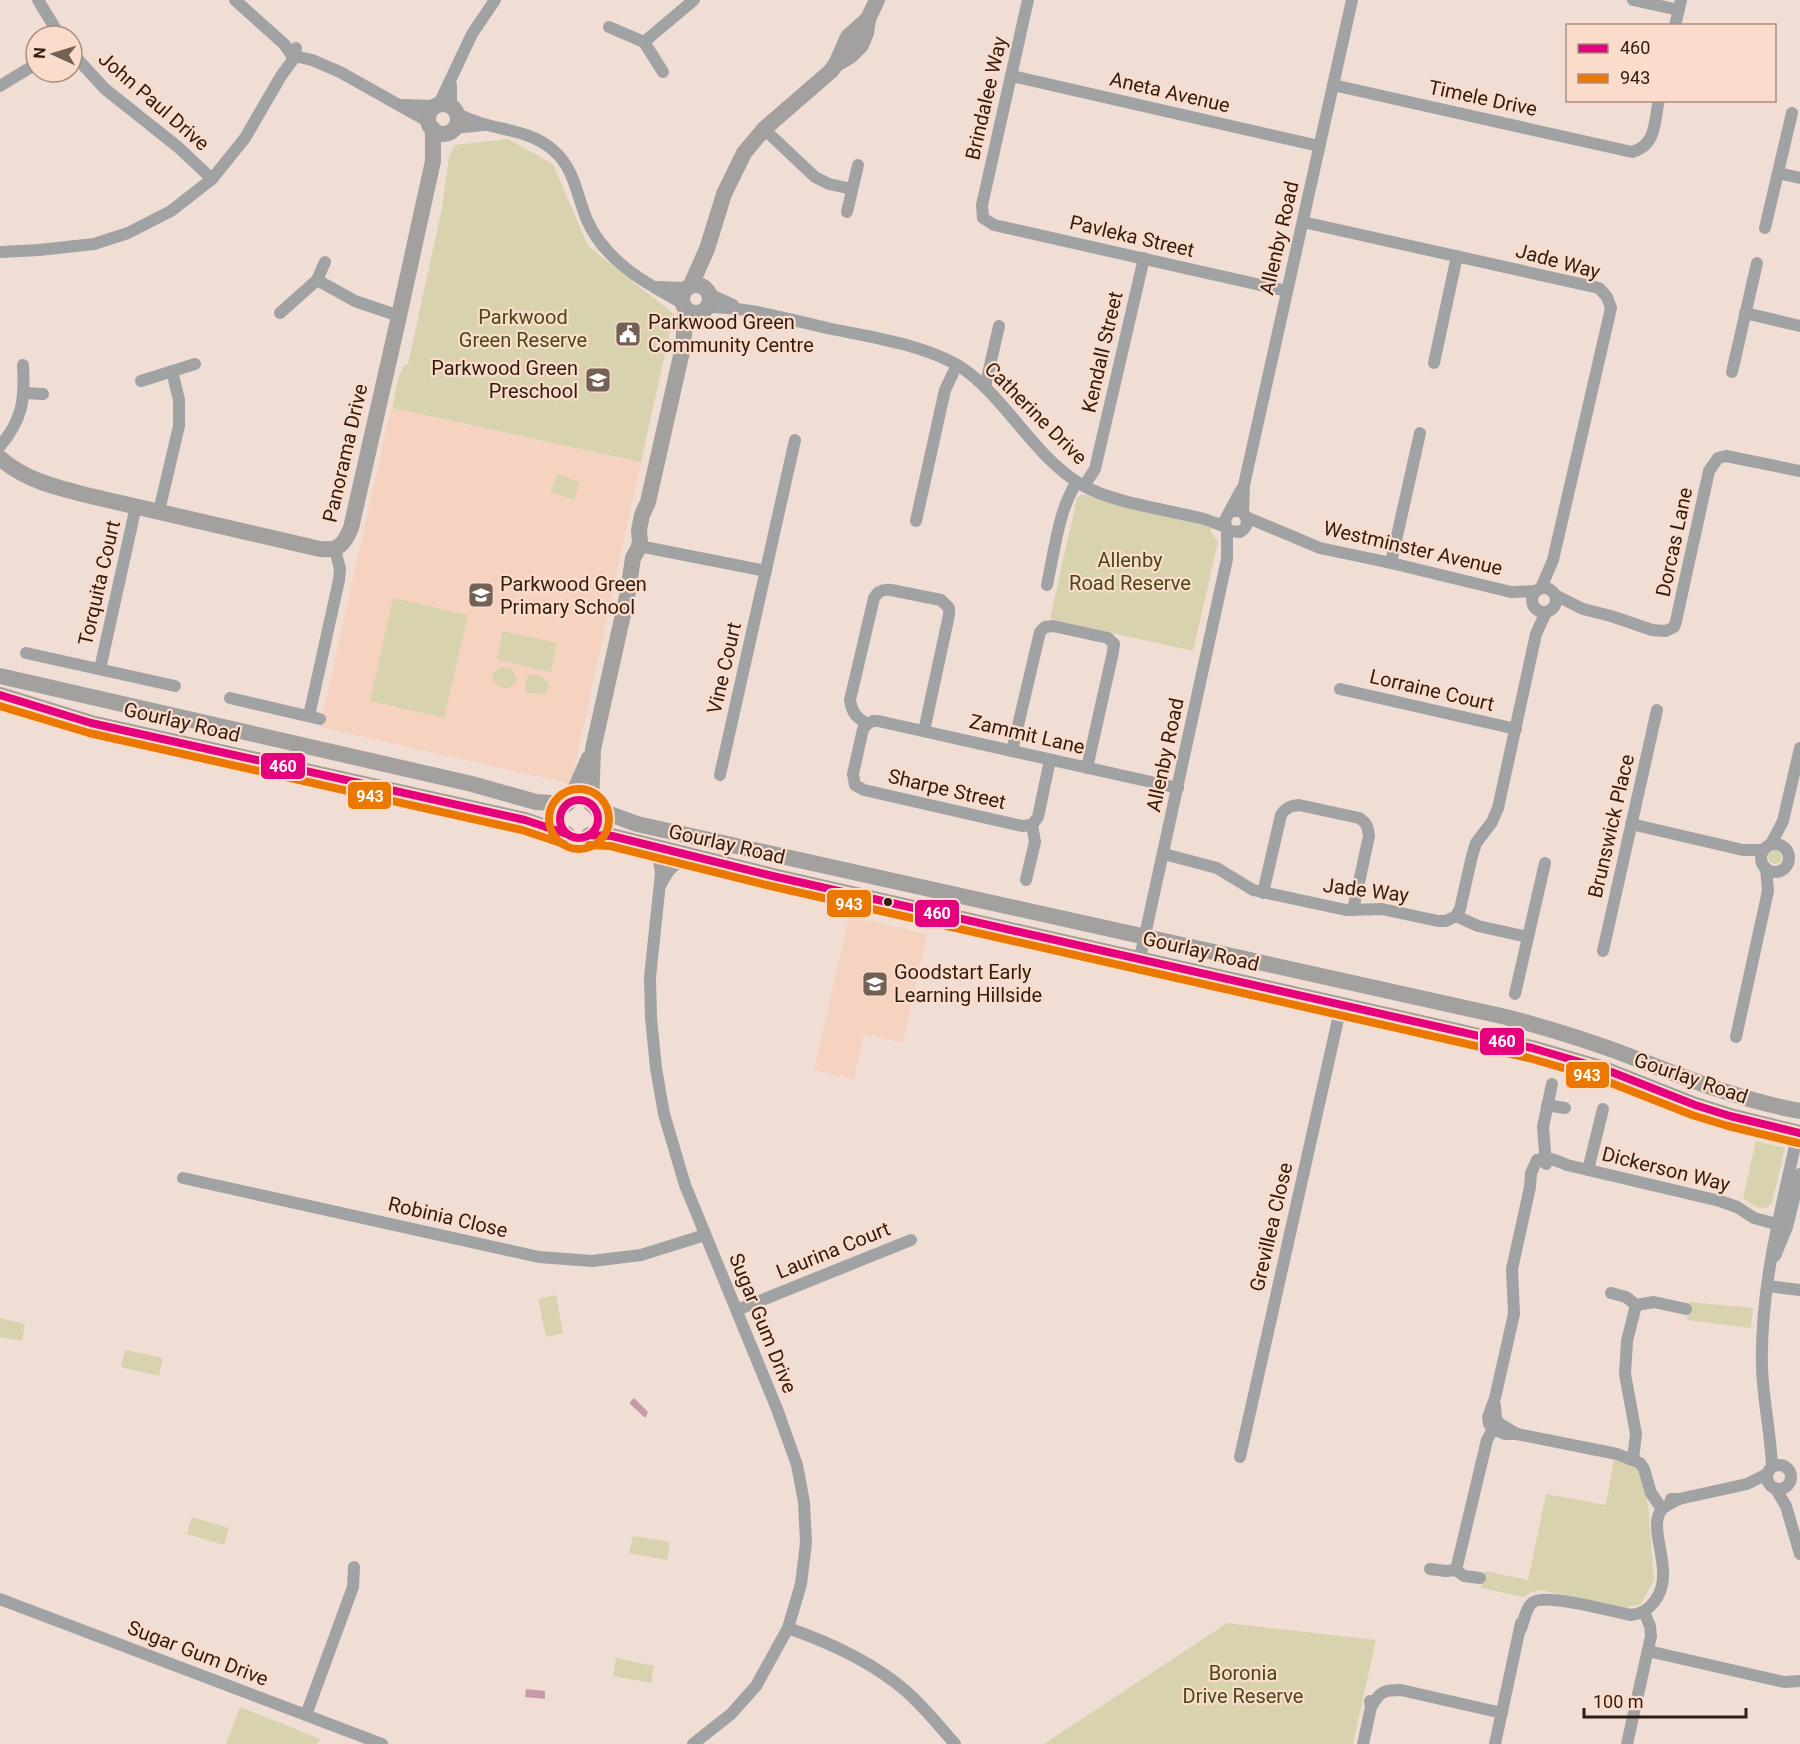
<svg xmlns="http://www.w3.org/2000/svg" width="1800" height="1744" viewBox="0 0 1800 1744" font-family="Roboto,sans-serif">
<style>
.built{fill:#f6d3c0}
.green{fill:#d8d2ae}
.water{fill:#c89aa9}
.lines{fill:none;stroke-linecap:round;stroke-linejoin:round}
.street{stroke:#a1a2a3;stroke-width:12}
.secondary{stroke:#a2a1a0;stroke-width:16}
.bus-1-casing{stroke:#fbdbc9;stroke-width:12}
.bus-2-casing{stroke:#fbdbc9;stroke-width:12}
.bus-1{stroke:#e5007d;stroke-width:8}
.bus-2{stroke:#ea7802;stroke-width:8}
.bus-dot{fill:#301d11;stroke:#fbdbc9;stroke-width:2}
.labels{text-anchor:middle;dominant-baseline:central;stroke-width:4.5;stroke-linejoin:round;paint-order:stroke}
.street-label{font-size:20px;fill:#301d11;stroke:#fbdbc9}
.park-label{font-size:20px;fill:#46481a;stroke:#fbdbc9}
.poi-label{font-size:20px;fill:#301d11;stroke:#fbdbc9;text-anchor:start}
.line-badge{stroke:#fbdbc9;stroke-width:2}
.badge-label{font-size:16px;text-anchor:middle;font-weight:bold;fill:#fff}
</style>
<rect width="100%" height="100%" fill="#f0ded4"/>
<g class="built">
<path d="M391,408L641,462L571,784L320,727Z"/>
<path d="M849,916L927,934L903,1043L864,1034L854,1079L814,1070Z"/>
</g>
<g class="green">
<path d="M508,139L553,164L588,246L674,314L641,462L392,408L399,375L402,371L403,366L408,364L442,208L449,157L455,145Z"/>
<path d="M557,474L580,482L574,500L551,492Z"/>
<path d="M1081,495H1086L1211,526V532L1218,542L1193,651L1050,619L1077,498Z"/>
<path d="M393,598L468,615L444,718L370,701Z"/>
<path d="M503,631L557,643L551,672L497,660Z"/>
<path d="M501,667L511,669L517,678L516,683L509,688L499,687L492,679L493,673Z"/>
<path d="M531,674L540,676L549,684L548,690L544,694L528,693L525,690L527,677Z"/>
<circle cx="1775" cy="857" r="7"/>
<path d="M1756,1141L1785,1148L1772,1202L1766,1208L1756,1207L1743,1198Z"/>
<path d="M556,1295L563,1333L546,1337L538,1299Z"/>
<path d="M1689,1302L1753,1308L1751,1328L1687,1320Z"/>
<path d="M0,1318L25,1324L22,1341L0,1337Z"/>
<path d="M125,1350L163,1358L159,1376L121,1367Z"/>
<path d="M1614,1460L1636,1464L1648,1504L1654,1580L1641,1604L1620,1609L1541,1590L1531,1592L1524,1597L1481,1588L1485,1571L1528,1580L1546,1494L1606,1505Z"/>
<path d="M192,1517L229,1528L224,1545L187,1534Z"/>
<path d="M633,1536L670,1542L667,1560L629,1553Z"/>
<path d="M1227,1623L1376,1640L1353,1744H1044Z"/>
<path d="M616,1658L654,1666L651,1683L613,1676Z"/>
<path d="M240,1707L320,1739L318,1744H226Z"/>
</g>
<g class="water">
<path d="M634,1398L648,1412L646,1417H644L630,1404V1402Z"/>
<path d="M526,1689L545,1691V1699L525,1697Z"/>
</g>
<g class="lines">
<g class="street">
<path d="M38,0L60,36"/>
<path d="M235,0L284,44L291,54L299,57L312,60L340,72L429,122"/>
<path d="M1028,0L982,205L983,218L994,225L1287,291"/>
<path d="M1633,0L1679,10"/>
<path d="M1675,26L1681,0"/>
<path d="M609,27L644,42L663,72"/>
<path d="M644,42L694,0"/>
<path d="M72,53L105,89L178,147L212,179"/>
<path d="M1012,76L1319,146"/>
<path d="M1333,85L1632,152C1657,145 1654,122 1659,100"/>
<path d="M0,86L36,64"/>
<path d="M439,104L472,34L495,0"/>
<path d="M403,105L435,106"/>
<path d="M451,106V85"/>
<path d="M457,114C467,118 477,123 487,125C511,131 536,134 554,151C575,169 577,197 587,220C605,261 645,283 682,303"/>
<path d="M454,128L483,125"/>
<path d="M764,129L815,177L829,184L852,189"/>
<path d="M1778,173L1800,178"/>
<path d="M847,212L858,165"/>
<path d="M1303,222L1599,288L1607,297L1611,308L1553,560L1541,588"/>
<path d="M1765,228L1792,113"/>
<path d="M0,252L39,250L94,244L128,233L171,211L212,179L245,138L281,76L292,61L296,48"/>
<path d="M317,280L355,301L399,316"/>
<path d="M657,287L686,288"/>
<path d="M709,294L733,305"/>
<path d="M707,307C748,307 787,319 827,328C870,337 935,346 969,373C1011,406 1036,458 1082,485C1114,503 1164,509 1200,518C1209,520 1217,524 1226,527"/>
<path d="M280,313L317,280L325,262"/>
<path d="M1745,313L1800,326"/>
<path d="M1434,363L1457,256"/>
<path d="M1732,372L1757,263"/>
<path d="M141,381L195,364"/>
<path d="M985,387L999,326"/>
<path d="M25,393L43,394"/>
<path d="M0,446C23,419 25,399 23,365"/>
<path d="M1084,486L1095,469L1144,258"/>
<path d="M159,511L179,426V400L172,371"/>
<path d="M1231,511H1241C1249,517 1249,527 1240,532L1229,531L1226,527L1225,520L1241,490"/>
<path d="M1243,512L1244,485L1352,0"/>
<path d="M1246,517L1320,548L1391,563L1511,592L1536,591"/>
<path d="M916,521L945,390L957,365"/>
<path d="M639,546L766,571"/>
<path d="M1391,563L1420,433"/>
<path d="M1047,585C1054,553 1059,508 1077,482"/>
<circle cx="1544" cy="600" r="12"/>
<path d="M1555,595L1583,609L1611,616L1652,630L1666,631L1674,627L1676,621L1709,471L1718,458L1726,456L1800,471"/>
<path d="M26,653L175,686"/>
<path d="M100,669L136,506"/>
<path d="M1340,689L1516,729"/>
<path d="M230,698L320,719"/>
<path d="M309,716L339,580L340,569L335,549"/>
<path d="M867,724C856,717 852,713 850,700L874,598C878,591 883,589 891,590L941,600L949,608V615L924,731"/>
<path d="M867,724L873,721H878L1178,788"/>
<path d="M867,724L863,729L853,774L855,785L864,790L1022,826L1032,825"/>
<path d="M1012,751L1040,632L1045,627L1053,626L1108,638L1114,644L1113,652L1087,768"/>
<path d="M720,775L795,440"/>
<path d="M1631,824L1743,850H1764"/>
<path d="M1771,844L1783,821L1800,748"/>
<circle cx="1775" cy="858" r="14"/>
<path d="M649,847L658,855L661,873L650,977L651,1018L656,1068L664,1114L685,1185L777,1409L797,1465L804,1502L806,1543L801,1584L788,1628L756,1686L731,1714L693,1744"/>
<path d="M1164,854L1217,868L1253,890L1346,910L1382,909L1438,921H1446L1456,916L1460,909L1472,856L1476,843L1492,822L1498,808L1536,634L1546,612"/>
<path d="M1026,880L1035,842L1032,825L1038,817L1050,760"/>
<path d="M661,884C668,870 676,861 691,857"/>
<path d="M1263,893L1281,815C1286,807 1291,806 1299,805L1359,818C1367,823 1368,827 1369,836L1353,910"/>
<path d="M1456,916L1478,926L1528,937"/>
<path d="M1603,951L1657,710"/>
<path d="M1140,958L1227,559V528"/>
<path d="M1515,994L1545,863"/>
<path d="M1736,1037L1768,891L1766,868"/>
<path d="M1547,1105L1565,1108"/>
<path d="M1546,1164L1543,1127L1552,1084"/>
<path d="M1588,1170L1603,1109"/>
<path d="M183,1178L539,1257L592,1261L641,1255L705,1235"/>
<path d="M1775,1256L1787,1227L1800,1174"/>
<path d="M1767,1286L1800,1290"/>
<path d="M1611,1293L1626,1297L1636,1305L1654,1302L1686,1309"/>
<path d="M737,1310L911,1240"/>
<path d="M1495,1406L1496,1419L1500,1424L1517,1434L1617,1454L1640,1463L1644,1469L1651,1493L1662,1509"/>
<path d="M1517,1434H1505L1493,1429L1489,1424L1488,1417L1495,1398L1514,1314L1512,1269L1530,1187L1531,1173L1537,1160C1548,1156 1558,1161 1567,1165L1720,1201L1737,1207L1754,1218L1787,1227"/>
<path d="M1240,1457L1341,1006"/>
<path d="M1633,1459L1636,1434L1625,1374L1627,1341L1636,1305"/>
<circle cx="1779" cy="1477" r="12"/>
<path d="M1772,1467C1771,1434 1763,1401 1762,1367C1760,1288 1781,1209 1798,1133"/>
<path d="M1776,1489L1786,1506L1800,1554"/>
<path d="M1671,1499H1679L1747,1484L1767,1474"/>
<path d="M1430,1569L1446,1571L1456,1570L1464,1576L1480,1578"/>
<path d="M1456,1570L1487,1440L1493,1429L1499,1425"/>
<path d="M0,1599L382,1744"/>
<path d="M788,1628C831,1643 873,1662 907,1692C924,1707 940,1727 955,1744"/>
<path d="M1521,1629C1524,1621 1526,1608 1532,1603C1544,1592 1613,1612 1631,1615C1641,1614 1648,1610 1654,1602C1677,1574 1648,1533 1660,1512C1663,1506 1674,1502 1679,1499"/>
<path d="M1648,1651L1784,1682L1800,1681"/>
<path d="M1371,1707C1380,1691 1384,1690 1401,1690L1502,1713"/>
<path d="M306,1715L353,1587L354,1567"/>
<path d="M1363,1744L1371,1707L1370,1701"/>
<path d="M1495,1744L1521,1623"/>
<path d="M1627,1744L1651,1636L1650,1626L1644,1612"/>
</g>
<g class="secondary">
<path d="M836,64L850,56L861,45L866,33L868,19L877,0"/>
<circle cx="443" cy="119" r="15"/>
<path d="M691,285L707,249L724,194L744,153L764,129L831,71L836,64L848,37L868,19"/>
<circle cx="696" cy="299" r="14"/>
<path d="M0,458C25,480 55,487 86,495L320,549C338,551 344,545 351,528L399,316L433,161V129"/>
<path d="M0,676L472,784L536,802L567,804"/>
<path d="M0,695L91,723L525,820L567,834"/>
<path d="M570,801L589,758"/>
<path d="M591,804L593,749L628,592L633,558L638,549L640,542L639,530L642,515L648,502L683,347L686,309"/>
<path d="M596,809L637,824L1506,1017C1544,1027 1580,1038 1616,1051C1679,1075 1734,1099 1800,1111"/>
<path d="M589,835L612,836L777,877L1532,1048L1604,1069L1695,1105L1730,1116L1800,1133"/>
</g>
<defs>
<g id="bus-1">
<path d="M0,695L91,723L525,820L567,834"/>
<circle cx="579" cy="819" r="19"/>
<path d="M589,835L612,836L777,877L1532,1048L1604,1069L1695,1105L1730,1116L1800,1133"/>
</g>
<g id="bus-2">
<path d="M0,706L89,733L522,830L564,844"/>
<circle cx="579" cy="819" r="30"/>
<path d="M589,845L610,846L775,887L1529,1058L1601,1079L1692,1115L1728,1126L1798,1143"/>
</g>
</defs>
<use href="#bus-1" class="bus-1-casing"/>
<use href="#bus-2" class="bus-2-casing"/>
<use href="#bus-1" class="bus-1"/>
<use href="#bus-2" class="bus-2"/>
</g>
<defs>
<symbol id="civic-square" viewBox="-11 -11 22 22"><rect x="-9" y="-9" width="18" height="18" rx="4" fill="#736155" stroke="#fbdbc9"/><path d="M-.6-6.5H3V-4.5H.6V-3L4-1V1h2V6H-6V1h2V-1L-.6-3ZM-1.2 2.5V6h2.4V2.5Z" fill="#fff"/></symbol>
<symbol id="school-square" viewBox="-11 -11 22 22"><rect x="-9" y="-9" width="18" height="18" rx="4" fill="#736155" stroke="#fbdbc9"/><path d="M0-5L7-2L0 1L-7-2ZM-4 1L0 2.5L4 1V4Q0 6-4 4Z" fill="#fff"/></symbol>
</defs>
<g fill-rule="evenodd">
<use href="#civic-square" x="613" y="319" width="30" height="30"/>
<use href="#school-square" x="583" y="365" width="30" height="30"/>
<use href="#school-square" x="466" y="580" width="30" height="30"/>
<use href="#school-square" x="860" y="969" width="30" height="30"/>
</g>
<circle class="bus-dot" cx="888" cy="902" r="5"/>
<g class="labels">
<g class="street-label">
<text transform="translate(1170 92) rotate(13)">Aneta Avenue</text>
<text transform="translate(986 98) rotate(-77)">Brindalee Way</text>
<text transform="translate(1483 98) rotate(12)">Timele Drive</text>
<text transform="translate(154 101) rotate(41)">John Paul Drive</text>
<text transform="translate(1132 236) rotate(13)">Pavleka Street</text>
<text transform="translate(1279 238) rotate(-77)">Allenby Road</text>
<text transform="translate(1558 261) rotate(15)">Jade Way</text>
<text transform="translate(1102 352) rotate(-77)">Kendall Street</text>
<text transform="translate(1036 413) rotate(45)">Catherine Drive</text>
<text transform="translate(345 453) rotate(-77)">Panorama Drive</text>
<text transform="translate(1674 542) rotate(-78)">Dorcas Lane</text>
<text transform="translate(1413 548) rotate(13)">Westminster Avenue</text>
<text transform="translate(99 583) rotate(-77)">Torquita Court</text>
<text transform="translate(724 668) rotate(-77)">Vine Court</text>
<text transform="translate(1432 690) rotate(13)">Lorraine Court</text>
<text transform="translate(182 722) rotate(13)">Gourlay Road</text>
<text transform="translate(1027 734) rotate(13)">Zammit Lane</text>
<text transform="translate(1165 755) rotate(-78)">Allenby Road</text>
<text transform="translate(947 789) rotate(13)">Sharpe Street</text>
<text transform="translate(1611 826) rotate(-77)">Brunswick Place</text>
<text transform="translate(727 844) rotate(13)">Gourlay Road</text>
<text transform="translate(1366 890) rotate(7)">Jade Way</text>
<text transform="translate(1201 951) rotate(13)">Gourlay Road</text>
<text transform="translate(1691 1078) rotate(19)">Gourlay Road</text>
<text transform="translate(1666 1169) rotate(14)">Dickerson Way</text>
<text transform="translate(448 1217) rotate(13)">Robinia Close</text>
<text transform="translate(1271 1227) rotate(-77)">Grevillea Close</text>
<text transform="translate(833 1250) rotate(-22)">Laurina Court</text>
<text transform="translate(763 1323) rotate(68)">Sugar Gum Drive</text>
<text transform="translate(198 1653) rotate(21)">Sugar Gum Drive</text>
</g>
<g class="park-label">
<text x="523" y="317">Parkwood<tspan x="523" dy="23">Green Reserve</tspan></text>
<text x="1130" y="560">Allenby<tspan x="1130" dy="23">Road Reserve</tspan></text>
<text x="1243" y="1673">Boronia<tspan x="1243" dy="23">Drive Reserve</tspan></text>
</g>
<g class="poi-label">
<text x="648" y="322">Parkwood Green<tspan x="648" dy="23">Community Centre</tspan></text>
<text x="578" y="368" text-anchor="end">Parkwood Green<tspan x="578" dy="23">Preschool</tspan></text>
<text x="500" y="584">Parkwood Green<tspan x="500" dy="23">Primary School</tspan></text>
<text x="894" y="972">Goodstart Early<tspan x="894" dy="23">Learning Hillside</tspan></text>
</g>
</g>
<g class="line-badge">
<rect x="260" y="752" width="46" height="28" rx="6" fill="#e5007d"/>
<rect x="347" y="781" width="45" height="29" rx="6" fill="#ea7802"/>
<rect x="826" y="889" width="46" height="29" rx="6" fill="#ea7802"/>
<rect x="914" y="899" width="46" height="29" rx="6" fill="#e5007d"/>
<rect x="1479" y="1027" width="46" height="29" rx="6" fill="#e5007d"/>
<rect x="1565" y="1061" width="45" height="28" rx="6" fill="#ea7802"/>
</g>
<g class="badge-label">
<text x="283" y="772">460</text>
<text x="370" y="802">943</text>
<text x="849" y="910">943</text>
<text x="937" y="919">460</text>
<text x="1502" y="1047">460</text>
<text x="1587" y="1081">943</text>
</g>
<rect x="1566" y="24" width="210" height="78" fill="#fbdbc9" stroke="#aa8f7f" stroke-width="1.5"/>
<rect x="1578" y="44" width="30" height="9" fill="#e5007d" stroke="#aa8f7f" stroke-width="1.5"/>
<text x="1620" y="54" font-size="18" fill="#301d11">460</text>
<rect x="1578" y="74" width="30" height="9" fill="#ea7802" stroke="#aa8f7f" stroke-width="1.5"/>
<text x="1620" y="84" font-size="18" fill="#301d11">943</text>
<g transform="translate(54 54) rotate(274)"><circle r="28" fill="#fbdbc9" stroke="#aa8f7f" stroke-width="1.5"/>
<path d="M0-4.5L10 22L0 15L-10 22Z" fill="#736155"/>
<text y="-9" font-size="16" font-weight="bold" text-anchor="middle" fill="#301d11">N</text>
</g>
<path d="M1584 1708v9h162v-9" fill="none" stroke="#301d11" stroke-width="3"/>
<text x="1593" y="1708" font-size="18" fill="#301d11" stroke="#fbdbc9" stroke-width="4.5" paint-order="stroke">100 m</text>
</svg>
